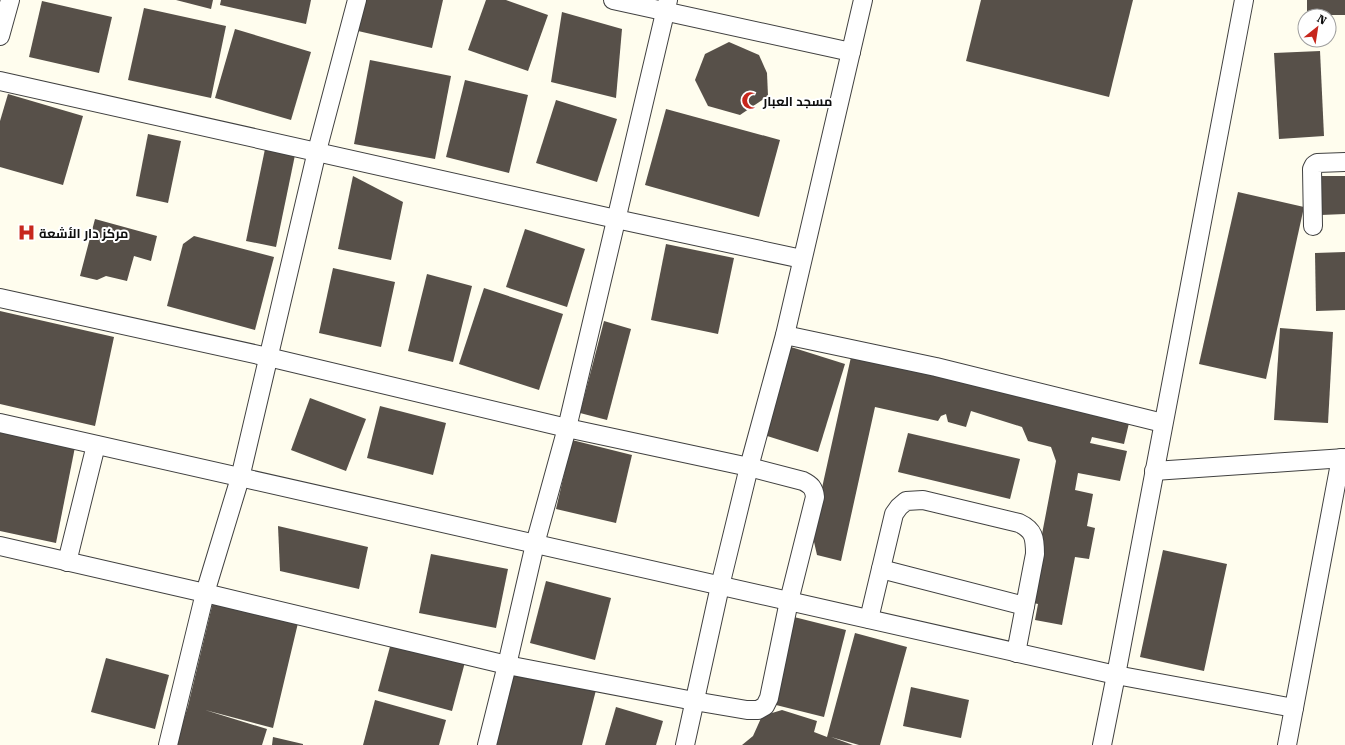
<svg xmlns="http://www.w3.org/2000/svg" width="1345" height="745" viewBox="0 0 1345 745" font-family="'Roboto Serif',Cairo,serif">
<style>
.building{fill:#575049}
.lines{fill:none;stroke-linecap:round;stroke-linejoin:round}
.street-casing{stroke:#414141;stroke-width:20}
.street{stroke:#fff;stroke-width:18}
.labels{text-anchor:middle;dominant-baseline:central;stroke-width:4;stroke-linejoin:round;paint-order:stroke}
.poi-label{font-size:13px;font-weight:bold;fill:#0e0e0e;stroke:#fff;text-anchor:start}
</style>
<rect width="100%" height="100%" fill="#fffdee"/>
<g class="building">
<path d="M176,0H213L211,9Z"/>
<path d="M221,0H311L306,24L220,5Z"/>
<path d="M365,0H443L432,48L358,31Z"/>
<path d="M486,0H506L548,15L528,71L468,50Z"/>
<path d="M981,0H1133L1109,97L966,61Z"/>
<rect x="1307" y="0" width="38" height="15"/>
<path d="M42,1L112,17L99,73L29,57Z"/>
<path d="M144,8L226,26L211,98L128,80Z"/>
<path d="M562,12L622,29L616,98L551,82Z"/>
<path d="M235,29L311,52L291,120L215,98Z"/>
<path d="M729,42L759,55L767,73L768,96L740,115L708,106L695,80L705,54Z"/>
<path d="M1320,51L1324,136L1279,139L1274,53Z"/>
<path d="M370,60L451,76L435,159L354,144Z"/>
<path d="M465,80L528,95L509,173L446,157Z"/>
<path d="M8,94L83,116L63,185L0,167V121Z"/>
<path d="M556,100L617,119L597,182L536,163Z"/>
<path d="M666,109L780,140L759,217L645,185Z"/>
<path d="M148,134L181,141L168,203L136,196Z"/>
<path d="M265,149L295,155L276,247L246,241Z"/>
<path d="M353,176L403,202L391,260L338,249Z"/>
<path d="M1320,176H1345V214L1321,215Z"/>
<path d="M1238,192L1304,207L1266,379L1199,364Z"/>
<path d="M95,219L157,236L151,261L134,256L127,281L106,276L97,280L80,276Z"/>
<path d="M525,229L585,249L567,307L506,287Z"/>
<path d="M194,236L274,257L255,330L167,306L183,244Z"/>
<path d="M666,244L734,258L718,334L651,320Z"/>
<path d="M1345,252V310L1316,311L1315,253Z"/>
<path d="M333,268L395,282L381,347L319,333Z"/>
<path d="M427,274L472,286L453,362L408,351Z"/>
<path d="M484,288L563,314L539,390L459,364Z"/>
<path d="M0,311L114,337L95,426L0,404Z"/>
<path d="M604,321L631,329L607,420L580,413Z"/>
<path d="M1280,328L1333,332L1328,423L1274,420Z"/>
<path d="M791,347L845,364L818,452L764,435Z"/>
<path d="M851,357L1130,419L1124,444L1092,437L1090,443L1127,451L1120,481L1078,473L1075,490L1093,494L1087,526L1095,528L1089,559L1075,557L1062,625L1035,620L1038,604L1029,602L1056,461L1051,447L1028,441L1022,427L971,411L966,427L948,422L946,414L941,416L938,421L875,407L841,561L817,555L812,533Z"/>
<path d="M310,398L366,419L346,471L291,450Z"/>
<path d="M380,406L446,423L433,475L367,458Z"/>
<path d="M0,432L75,447L56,543L0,531Z"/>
<path d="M908,433L1020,459L1010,499L898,472Z"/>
<path d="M572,440L632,455L616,523L556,509Z"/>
<path d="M278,526L368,547L359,589L280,571Z"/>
<path d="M1163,550L1227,564L1204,671L1140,657Z"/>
<path d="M431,554L508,569L496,628L419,613Z"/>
<path d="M546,581L611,598L595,660L530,643Z"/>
<path d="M213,602L298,623L273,728L205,710L267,729L262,745H176L188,706Z"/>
<path d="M794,617L846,630L824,717L772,704Z"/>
<path d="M855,633L907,647L880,745H859L831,737L853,745H742L753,736L762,716L782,710L817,721L814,732L827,737Z"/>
<path d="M391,643L465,662L452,711L378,691Z"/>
<path d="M106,658L169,675L155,729L91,712Z"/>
<path d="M513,668L596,690L582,745H493Z"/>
<path d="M911,687L969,700L961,738L903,726Z"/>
<path d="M375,700L446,720L439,745H363Z"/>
<path d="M616,707L663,721L656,745H605Z"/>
<path d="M273,737L303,744V745H272Z"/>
</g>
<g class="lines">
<defs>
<g id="street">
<path d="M613,0L851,52"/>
<path d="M0,36L10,0"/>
<path d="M0,81L616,219L802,259"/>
<path d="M1313,226L1312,169L1314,165L1317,163L1345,162"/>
<path d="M0,298L268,357L567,428L749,467L803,481C811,485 814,488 815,497L789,601L769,698L765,706L758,710H747L694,701L507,665L205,593L0,546"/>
<path d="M785,335L936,367L1163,423"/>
<path d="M0,423L1116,675L1294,708"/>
<path d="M1154,471L1345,458"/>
<path d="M67,562L96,445"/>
<path d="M881,569L1025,606"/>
<path d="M869,619L894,514L899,507L906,501L923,500L1019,523C1034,530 1035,538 1035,554L1016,653"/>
<path d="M168,745L205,593L240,478L317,151L357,0"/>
<path d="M487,745L507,665L535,544L567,428L668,0"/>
<path d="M685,745L720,586L749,467L785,335L863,0"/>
<path d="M1102,745L1116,675L1244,0"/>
<path d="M1287,745L1341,458"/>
</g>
</defs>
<use href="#street" class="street-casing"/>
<use href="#street" class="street"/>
</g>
<defs>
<symbol id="mosque-bare" viewBox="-9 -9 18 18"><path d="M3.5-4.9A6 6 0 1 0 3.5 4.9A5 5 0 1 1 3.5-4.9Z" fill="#c7271d" stroke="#fff" stroke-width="2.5" paint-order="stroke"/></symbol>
<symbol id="hospital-bare" viewBox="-9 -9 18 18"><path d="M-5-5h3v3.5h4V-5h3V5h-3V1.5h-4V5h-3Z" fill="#c7271d" stroke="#fff" stroke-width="2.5" paint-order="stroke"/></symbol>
</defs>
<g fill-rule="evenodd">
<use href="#mosque-bare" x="738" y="88" width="25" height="25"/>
<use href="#hospital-bare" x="14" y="220" width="25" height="25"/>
</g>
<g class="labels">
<g class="poi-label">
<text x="763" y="101">مسجد العبار</text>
<text x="39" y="233">مركز دار الأشعة</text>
</g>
</g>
<g transform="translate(1317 28) rotate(30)"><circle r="19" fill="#ffffff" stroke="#9f9f9f"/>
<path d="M0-3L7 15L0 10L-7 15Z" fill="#c7271d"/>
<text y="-6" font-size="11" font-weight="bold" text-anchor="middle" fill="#0e0e0e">N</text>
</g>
</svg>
